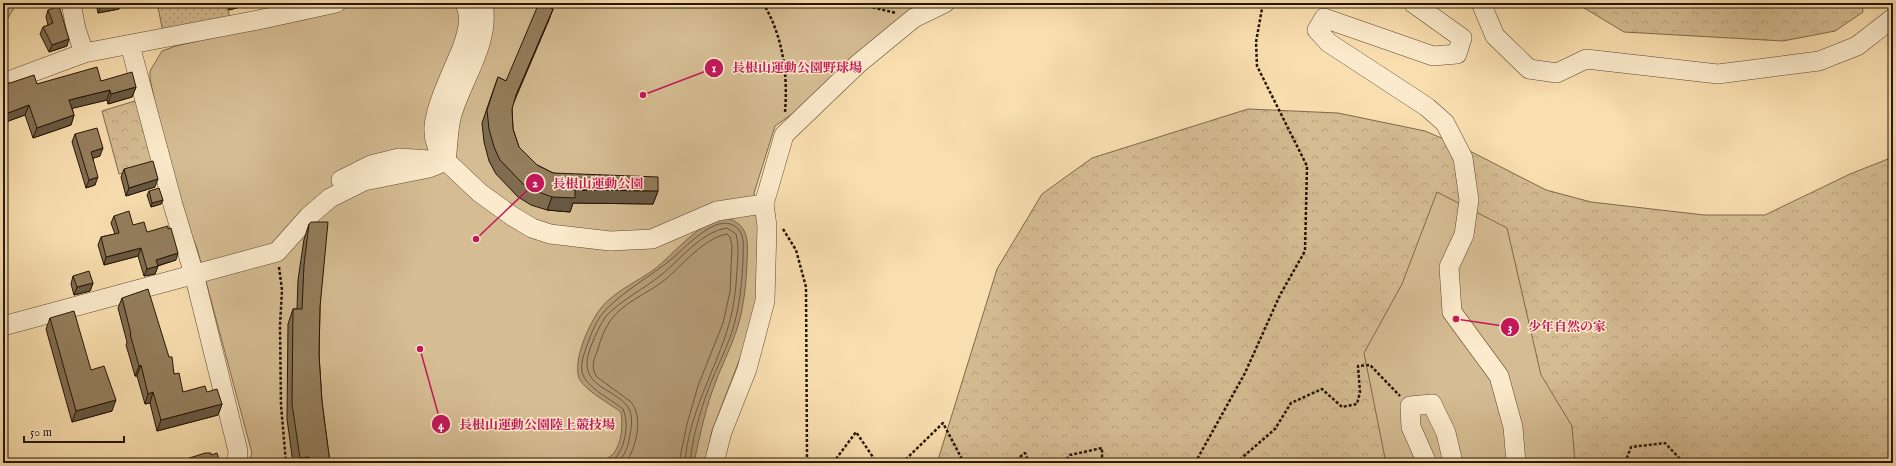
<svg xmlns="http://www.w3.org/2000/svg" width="1896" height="466" viewBox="0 0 1896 466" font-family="'IM FELL English','Noto Serif JP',serif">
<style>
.grass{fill:url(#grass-dots);stroke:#7e694c}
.forest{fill:url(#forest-crowns);stroke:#7e694c}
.park{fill:#d5bc92;stroke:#7e694c}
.water{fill:#b29a75;stroke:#7a6548}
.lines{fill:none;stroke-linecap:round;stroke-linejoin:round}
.shore{stroke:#6c583d;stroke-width:1}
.minor-casing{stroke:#5c4830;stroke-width:20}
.path{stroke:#271605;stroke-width:2.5;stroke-dasharray:3 2;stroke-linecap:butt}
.minor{stroke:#fbeacb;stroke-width:19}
.wall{fill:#7f6c50;stroke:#271605}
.shaded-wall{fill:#685841;stroke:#271605}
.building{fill:#947e5d;stroke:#271605}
.leader{fill:none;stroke:#c2185b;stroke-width:1.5}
.callout-dot{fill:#c2185b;stroke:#fbeacb;stroke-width:1.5}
.mark-label{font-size:12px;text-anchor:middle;font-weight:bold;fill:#fff}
.callout-label{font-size:13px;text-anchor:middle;font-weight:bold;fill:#c2185b;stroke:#fbeacb;stroke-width:3;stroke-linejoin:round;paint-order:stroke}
</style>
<defs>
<pattern id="grass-dots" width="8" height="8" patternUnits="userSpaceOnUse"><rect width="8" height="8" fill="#d5bc92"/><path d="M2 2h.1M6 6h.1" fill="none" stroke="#b7a17c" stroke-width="1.8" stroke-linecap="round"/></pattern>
<pattern id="forest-crowns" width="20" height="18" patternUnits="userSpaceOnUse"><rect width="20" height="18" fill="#d5bc92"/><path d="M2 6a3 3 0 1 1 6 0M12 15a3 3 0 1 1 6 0" fill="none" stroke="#b7a17c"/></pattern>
</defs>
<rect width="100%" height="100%" fill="#f9deaf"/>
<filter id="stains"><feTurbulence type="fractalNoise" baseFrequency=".005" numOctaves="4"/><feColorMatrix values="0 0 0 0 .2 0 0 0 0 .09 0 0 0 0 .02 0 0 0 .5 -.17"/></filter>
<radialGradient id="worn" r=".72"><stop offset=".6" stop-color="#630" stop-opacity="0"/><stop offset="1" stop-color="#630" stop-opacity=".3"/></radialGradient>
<path class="grass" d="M157,3H226L230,18L163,32Z"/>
<g class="forest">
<path d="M3,3H17L3,26Z"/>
<path d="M1576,3H1862L1863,12L1835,31L1783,41L1624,32Z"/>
<path d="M138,100L155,164L119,174L102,111Z"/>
<path d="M1248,109L1338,113L1425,131L1460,146L1546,190L1591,202L1704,215H1765L1850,174L1893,157V463H937L997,269L1042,194L1092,158Z"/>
</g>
<g class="park">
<path d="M366,3H925L805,105L775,126L754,193L760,222L758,281L754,322L712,431L705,463H248L252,453L197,248L189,229L179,215L150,79V71L162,51L176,46Z"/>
<path d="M1437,192L1507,228L1541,375L1572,426L1575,463H1386L1364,353L1402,284Z"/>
</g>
<path class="water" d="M727,218C750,225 748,243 747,263C746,285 744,305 738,326C731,349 719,370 712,392C704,415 699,439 694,463H598C603,460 611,457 614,453C622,441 623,426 621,412C610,404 583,389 579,378C573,360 588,327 598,312C611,292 638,282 656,268C674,253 691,232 712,222C717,220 722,219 727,218Z"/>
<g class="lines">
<g class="shore">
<path d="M606,463C610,461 615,459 617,456C626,444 629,422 623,409C613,401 589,388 584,377C579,368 583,357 586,348C590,337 595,322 603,313C622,291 652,276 674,257C688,245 721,208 739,230C745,237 743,250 743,259C742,282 740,303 734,325C728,347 716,368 708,390C700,412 692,439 690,463"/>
<path d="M616,463C623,459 628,448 629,440C631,430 634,416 628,407C615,389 586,388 587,362C587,352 600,323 607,315C623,299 644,289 661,275C681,259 701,232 727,228L736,234C739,246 738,258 737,270C736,289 734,306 729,324C716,370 688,414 685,463"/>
<path d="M626,463C636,447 644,418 631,402L597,377C591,369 593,361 597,352C600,341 604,330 610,321C623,302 649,293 666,279C682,265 706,237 727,234L730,237L732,246L730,292L723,323L698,386L687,424L679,463"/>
</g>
<defs>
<g id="minor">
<path d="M71,3L76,29L84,53"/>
<path d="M1413,3L1462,38L1457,54L1433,56L1324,18L1317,30L1329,43L1427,107L1445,123L1463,158L1469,200L1464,235L1449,267L1452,312L1499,376L1513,427L1516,463"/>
<path d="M1481,3L1495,36L1529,69L1557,73L1586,59L1718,74L1819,61L1857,46L1893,18"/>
<path d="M130,45L173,205L194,274L238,451L237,463"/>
<path d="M3,83L84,53L258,20L336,3"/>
<path d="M446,161L480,193L512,216L532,228L550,234L610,241L652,239L717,211L764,204"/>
<path d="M446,161C448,147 448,131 451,118C461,80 491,43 483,3"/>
<path d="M341,180L371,165L399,158L446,161C438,151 433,140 434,127C435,106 454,68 462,48C467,34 472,18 465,3"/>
<path d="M3,326L277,252L309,216L330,198L364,181L429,168L446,161"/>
<path d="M714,463L722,432L747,369L765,301L767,226L764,204L784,135L858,64L914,18L945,3"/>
<path d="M1427,463L1411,427L1410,406L1432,404L1446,433L1453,463"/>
</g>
</defs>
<use href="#minor" class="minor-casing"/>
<g class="path">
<path d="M763,3C783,36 788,74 785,112"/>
<path d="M864,3L867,6L896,13"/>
<path d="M783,229L796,250L806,287L807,460L810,463"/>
<path d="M279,267L282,290L280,326L281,405L286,463"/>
<path d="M833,463L856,432L877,463"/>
<path d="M902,463L943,423L964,463"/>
<path d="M1012,463L1025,453L1029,463"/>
<path d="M1063,463L1070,455L1102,448V463"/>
<path d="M1195,463L1245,373L1280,295L1305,251L1307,166L1257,66L1256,42L1263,3"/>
<path d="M1236,463L1275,429L1291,403L1322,389L1342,407L1357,404L1360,392L1358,366L1370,365L1400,396"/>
<path d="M1625,463L1631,447L1665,443L1682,461L1687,463"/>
</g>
<use href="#minor" class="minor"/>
</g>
<g class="wall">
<path d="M96,3H121L119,9L98,13Z"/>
<path d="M228,3H249L241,5L240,7L229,10Z"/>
<path d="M553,9L548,22L513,103L512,109L513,129L519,147L537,165L553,173L658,191L653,204L573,203L570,212L547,210L531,205L518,197L496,174L489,161L484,142L482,123L493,91L498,77L506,81Z"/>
<path d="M48,10L67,46L49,52L40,34L43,27L48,25L46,17Z"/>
<path d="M101,81L136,87L132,97L108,104L107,100L72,108L74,115L71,125L33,138L25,115L3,123V83L37,84Z"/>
<path d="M75,134L100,156L93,158L95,185L86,188L72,142Z"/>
<path d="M124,169L155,187L126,196L121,177Z"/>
<path d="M149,191L163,200L161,204L151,207L147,195Z"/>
<path d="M114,216L147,232L176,260L158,266L155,274L144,276L138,256L104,265L98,245L101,237L115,234L111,223Z"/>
<path d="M309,224L320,307L319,355L322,402L330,463H293L287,419L288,324L293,309H297L298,280L304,239Z"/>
<path d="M73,276L93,283L90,291L74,295L71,284Z"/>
<path d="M122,298L169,357L174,374L183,392H207L222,404L218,415L157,431L150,403L145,404L137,376H135L129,355L126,345L127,342L118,308Z"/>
<path d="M50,318L112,411L72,422L46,329Z"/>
</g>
<g class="shaded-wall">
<path d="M102,3H121L119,9L98,13Z"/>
<path d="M232,3H249L241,5L240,7L229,10Z"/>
<path d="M271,3H284L270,6Z"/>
<path d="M553,9L548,22L511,109L516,95Z"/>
<path d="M69,39L67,46L49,52L52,45Z"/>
<path d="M136,87L132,97L108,104L111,94Z"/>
<path d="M110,90L107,100L66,110L69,100Z"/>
<path d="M29,105L25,115L3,123V115Z"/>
<path d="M74,115L71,125L33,138L37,128Z"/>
<path d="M103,148L100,156L88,160L91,152Z"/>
<path d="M98,177L95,185L86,188L89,180Z"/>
<path d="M158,179L155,187L126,196L129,188Z"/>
<path d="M575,190L658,191L653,204L573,203L570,212L547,210L552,197Z"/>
<path d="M163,200L161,204L151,207L152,203Z"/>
<path d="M141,248L138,256L104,265L106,257Z"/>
<path d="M178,253L176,260L153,267L156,260Z"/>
<path d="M158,266L155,274L144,276L147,269Z"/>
<path d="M7,283L4,292H3V284Z"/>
<path d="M93,283L90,291L74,295L77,287Z"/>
<path d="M141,365L137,376H135L139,366Z"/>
<path d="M153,392L150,403L145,404L148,394Z"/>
<path d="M116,400L112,411L72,422L76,411Z"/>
<path d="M222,404L218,415L157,431L161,420Z"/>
<path d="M309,457L306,463H298L300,458Z"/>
</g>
<g class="building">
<path d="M539,3L553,9L516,95L512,109L513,129L519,147L537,165L553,173L658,177V191L575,190V198L552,197L536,191L523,184L500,160L494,147L489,129L487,110L498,77L506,81Z"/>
<path d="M59,6L69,39L52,45L43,27L53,23L48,10Z"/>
<path d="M97,67L101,81L132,72L136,87L111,94L110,90L69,100L74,115L37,128L29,105L3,115V91L5,90L3,85V83H10L34,75L37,84Z"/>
<path d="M97,128L103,148L91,152L98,177L89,180L75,134Z"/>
<path d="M153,161L158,179L129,188L124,169Z"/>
<path d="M159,188L163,200L152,203L149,191Z"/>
<path d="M129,211L133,225L144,222L147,232L168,226V229L171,228L178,253L156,260L158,266L147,269L141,248L106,257L101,237L119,233L114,216Z"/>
<path d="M311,222H328L320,307L319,355L322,402L330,463H310L309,457L300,458L292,404L293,309H302L304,265L309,224Z"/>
<path d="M3,268L7,283L3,284Z"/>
<path d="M89,271L93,283L77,287L73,276Z"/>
<path d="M148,289L169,357H172L174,374L179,373L183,392L205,386L207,392L217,389L222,404L161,420L153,392L148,394L141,365L139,366L130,334H131L122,298Z"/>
<path d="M74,311L91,370L104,366L116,400L76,411L50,318Z"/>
<path d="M205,453H211V455L217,453L220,463H174Z"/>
</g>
<path class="leader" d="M643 95L714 68M476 239L535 183M1456 319L1510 327M420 349L441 424"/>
<g class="callout-dot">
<circle cx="643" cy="95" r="4"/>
<circle cx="476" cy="239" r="4"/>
<circle cx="1456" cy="319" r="4"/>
<circle cx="420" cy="349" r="4"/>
<circle cx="714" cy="68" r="10"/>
<circle cx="535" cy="183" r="10"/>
<circle cx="1510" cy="327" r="10"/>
<circle cx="441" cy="424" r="10"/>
</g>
<g class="mark-label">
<text x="714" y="72">1</text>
<text x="535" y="187">2</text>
<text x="1510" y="331">3</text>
<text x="441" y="429">4</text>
</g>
<g class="callout-label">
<text x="797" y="72">長根山運動公園野球場</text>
<text x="598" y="188">長根山運動公園</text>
<text x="1567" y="331">少年自然の家</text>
<text x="537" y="429">長根山運動公園陸上競技場</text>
</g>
<rect width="1896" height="466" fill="none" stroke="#f9deaf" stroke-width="16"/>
<rect x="4" y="4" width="1888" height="458" fill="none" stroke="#271605" stroke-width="2"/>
<rect x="8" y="8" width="1880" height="450" fill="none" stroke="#271605"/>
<path d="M24 436v6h100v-6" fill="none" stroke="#271605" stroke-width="2"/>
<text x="30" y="436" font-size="12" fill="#271605" stroke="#fbeacb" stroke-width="3" paint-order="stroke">50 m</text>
<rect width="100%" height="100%" filter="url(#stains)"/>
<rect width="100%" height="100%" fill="url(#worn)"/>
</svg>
